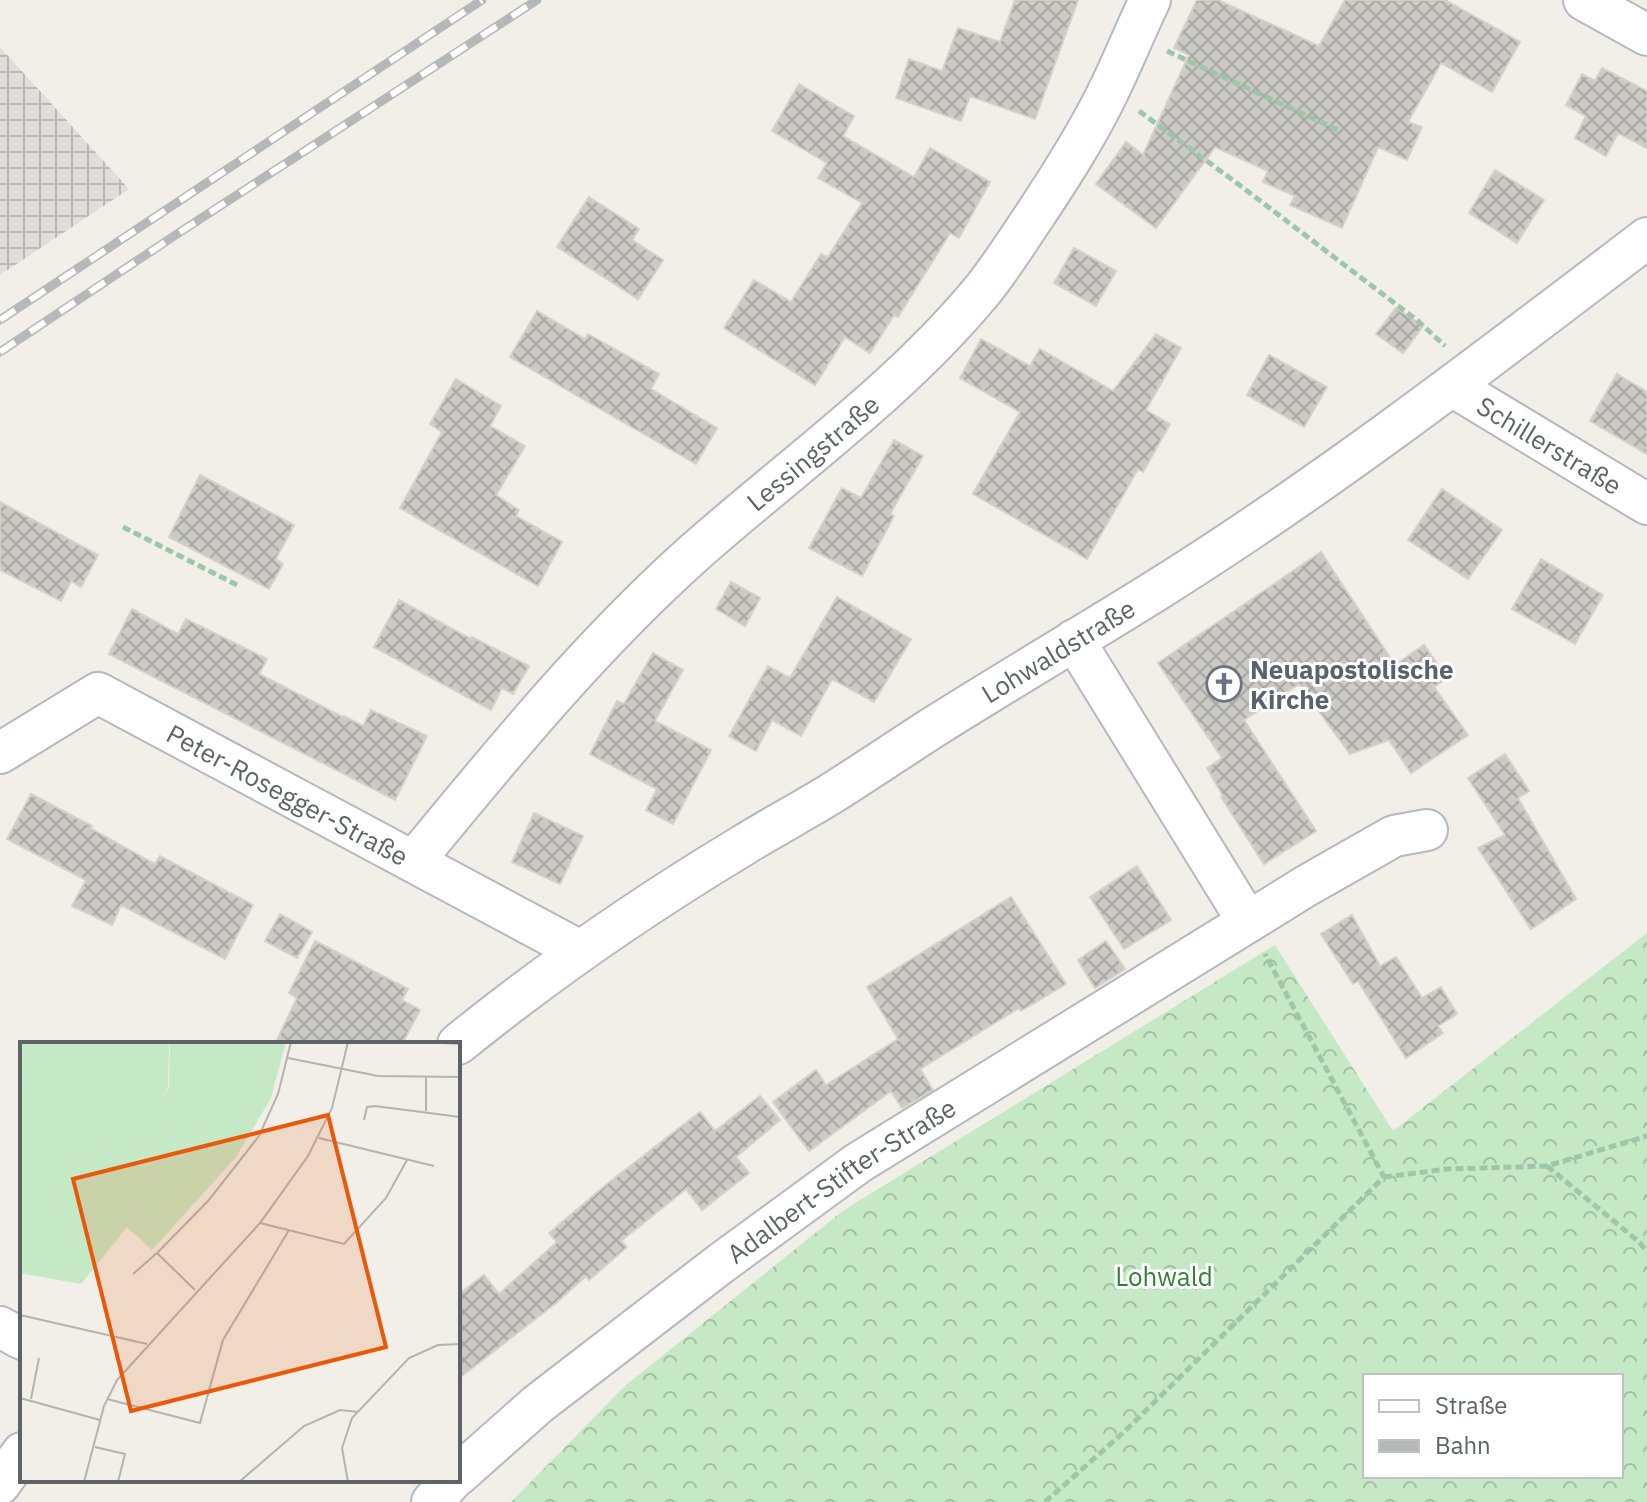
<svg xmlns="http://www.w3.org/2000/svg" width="1647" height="1502" viewBox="0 0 1647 1502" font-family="'IBM Plex Sans',sans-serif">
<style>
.industrial{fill:url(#industrial-grid)}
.forest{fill:url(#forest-crowns);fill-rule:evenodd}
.building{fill:url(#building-cross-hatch);stroke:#d6d1c6;stroke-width:2}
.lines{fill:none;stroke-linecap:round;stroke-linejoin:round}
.minor-casing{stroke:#b5b8bc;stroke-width:44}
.path{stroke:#9cc7a9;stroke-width:5;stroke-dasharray:8 4;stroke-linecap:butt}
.minor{stroke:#fff;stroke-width:40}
.rail-casing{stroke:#b6b7b8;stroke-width:9}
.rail{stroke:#fff;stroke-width:6;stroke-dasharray:18;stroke-linecap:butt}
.labels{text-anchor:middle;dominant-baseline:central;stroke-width:6;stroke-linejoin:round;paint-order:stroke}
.street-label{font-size:26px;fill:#5f6368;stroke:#fff}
.worship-label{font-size:26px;font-weight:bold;fill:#5b616d;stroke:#fff;text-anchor:start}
.park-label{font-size:26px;fill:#348238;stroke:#fff}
.inset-road{fill:none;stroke:#b3b3b1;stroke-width:2}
.view{fill:#e8590c;fill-opacity:0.15;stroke:#e8590c;stroke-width:4}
.inset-edge{fill:none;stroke:#5f6368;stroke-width:4}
</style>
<defs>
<pattern id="industrial-grid" width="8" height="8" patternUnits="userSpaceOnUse" patternTransform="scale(2)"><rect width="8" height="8" fill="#e0deda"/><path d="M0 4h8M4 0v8" fill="none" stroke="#b9b8b5"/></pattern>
<pattern id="forest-crowns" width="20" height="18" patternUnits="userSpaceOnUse" patternTransform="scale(2)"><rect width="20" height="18" fill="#c5e8c5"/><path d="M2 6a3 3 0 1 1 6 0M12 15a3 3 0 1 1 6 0" fill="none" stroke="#a3c0a4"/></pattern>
<pattern id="building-cross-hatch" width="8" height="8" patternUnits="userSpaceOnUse" patternTransform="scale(2)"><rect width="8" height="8" fill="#cccac5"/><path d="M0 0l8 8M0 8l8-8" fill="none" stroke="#a9a8a4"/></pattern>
</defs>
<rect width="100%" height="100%" fill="#f1efe8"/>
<path class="industrial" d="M0,47L129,189L0,275Z"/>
<path class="forest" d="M1647,933V1502H511L626,1385L844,1210L1275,945L1393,1131ZM1365,1376H1621V1476H1365Z"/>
<g class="building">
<path d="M1015,0H1078L1035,119L970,96L961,121L896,98L909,59L942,71L958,28L1000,42Z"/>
<path d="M1197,0H1218L1319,46L1345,0H1445L1520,42L1492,92L1441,63L1408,122L1422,127L1407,160L1378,147L1342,228L1290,205L1295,196L1263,182L1268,171L1215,147L1156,228L1096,184L1126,142L1143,155L1189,55L1174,48Z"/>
<path d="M1602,68L1647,91V148L1618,133L1606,156L1575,138L1586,116L1566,105L1582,74L1595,81Z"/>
<path d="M799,84L854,116L843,136L914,177L930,148L990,182L959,238L950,233L898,317L894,315L870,353L845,337L815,385L724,328L754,280L791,302L821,254L828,257L862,203L818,178L827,163L772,131Z"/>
<path d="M1495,170L1544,200L1517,243L1469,213Z"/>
<path d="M589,197L639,229L632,240L663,260L638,299L557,247Z"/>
<path d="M1074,248L1116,271L1096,306L1054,283Z"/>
<path d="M1396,308L1423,326L1403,353L1376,334Z"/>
<path d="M537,311L585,339L588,334L659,374L651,389L717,428L696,464L510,357Z"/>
<path d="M1156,334L1181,348L1146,410L1170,424L1143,472L1138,469L1087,559L973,494L1020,412L960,378L981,339L1030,366L1040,349L1113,391Z"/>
<path d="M1269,355L1327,387L1304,427L1247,395Z"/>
<path d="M1617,374L1647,392V454L1590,421Z"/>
<path d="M456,379L501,406L490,426L525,446L496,495L519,510L516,516L562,542L538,586L400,508L442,432L430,424Z"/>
<path d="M894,440L923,456L890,514L894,516L862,576L809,548L842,488L861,498Z"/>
<path d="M200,475L294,525L276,559L283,564L269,589L169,537Z"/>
<path d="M1442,489L1502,530L1468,579L1408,540Z"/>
<path d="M0,502L98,555L81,587L71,581L61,601L0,570Z"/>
<path d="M1321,552L1395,665L1424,645L1447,678L1434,687L1468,735L1411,773L1389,740L1350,754L1299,684L1244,720L1316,831L1264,864L1221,797L1223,796L1207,768L1222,758L1158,663Z"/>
<path d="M1541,559L1603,595L1575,644L1512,609Z"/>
<path d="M731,582L760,598L745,626L716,609Z"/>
<path d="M837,597L911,639L874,702L832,679L801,736L772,720L756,751L729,736L768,666L790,678Z"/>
<path d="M399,600L471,639L472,637L529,666L513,694L502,688L491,710L374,647Z"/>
<path d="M132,609L178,634L186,619L267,659L259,674L343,717L344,716L363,726L371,710L427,736L395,800L109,654Z"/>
<path d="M653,653L683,670L655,721L711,750L673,824L646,810L657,789L590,754L617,701L624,704Z"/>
<path d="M1505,754L1529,791L1518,798L1576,899L1531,929L1478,848L1505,835L1468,778Z"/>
<path d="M31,794L92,826L90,828L155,864L160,856L253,905L225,959L121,905L112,925L72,906L86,880L7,839Z"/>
<path d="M534,813L583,836L560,884L512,862Z"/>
<path d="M1137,866L1171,920L1124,949L1090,897Z"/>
<path d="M1011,897L1066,984L1021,1011L1019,1008L920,1069L933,1090L902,1108L891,1091L809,1151L773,1102L816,1070L826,1085L898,1039L867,987Z"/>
<path d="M280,914L312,932L297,958L265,941Z"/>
<path d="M1352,915L1380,966L1396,957L1422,998L1441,987L1457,1014L1438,1026L1443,1033L1406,1058L1358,981L1353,984L1321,934Z"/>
<path d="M315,941L408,989L402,1000L420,1010L402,1044H275L297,998L289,993Z"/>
<path d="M1106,941L1125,969L1095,988L1078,960Z"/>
<path d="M760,1096L780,1120L736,1157L749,1173L702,1210L686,1189L621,1241L627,1247L589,1280L586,1276L556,1303L458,1379V1295L484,1275L499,1294L557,1242L549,1233L607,1184L700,1112L715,1131Z"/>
</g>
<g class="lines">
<defs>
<g id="minor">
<path d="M1584,0L1647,35"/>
<path id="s1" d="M1452,386L1647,504"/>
<path id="s2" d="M0,753L98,693L580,951"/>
<path id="s3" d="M414,861C502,754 591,645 694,553C791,467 898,392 981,292C1000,269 1016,243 1033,218C1061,176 1088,134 1110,88C1124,59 1136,29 1150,0"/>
<path d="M1248,922L1306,886L1394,836L1427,830"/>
<path id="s4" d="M458,1044C547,972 644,905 742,846C771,828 801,812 829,795C864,773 898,750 932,728C1008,680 1085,635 1160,588C1329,482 1488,359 1647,238"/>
<path d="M0,1327L22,1339"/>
<path id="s5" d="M458,1475L538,1404L720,1264L858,1163L1248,922L1074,640"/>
<path d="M0,1484L22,1453"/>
<path d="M432,1502L452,1480"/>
</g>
</defs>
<use href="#minor" class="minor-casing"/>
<g class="path">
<path d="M1167,51L1340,131"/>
<path d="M1139,111L1238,184L1418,321L1445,346"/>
<path d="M123,527L237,585"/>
<path d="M1547,1166L1638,1241L1647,1251"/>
<path d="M1384,1177L1447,1169L1547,1166L1647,1136"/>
<path d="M1045,1502L1124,1432L1384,1177L1265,954"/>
</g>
<use href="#minor" class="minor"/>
<defs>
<g id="rail">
<path d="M0,320L482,0"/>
<path d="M0,352L177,234L537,0"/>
</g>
</defs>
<use href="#rail" class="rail-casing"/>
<use href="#rail" class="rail"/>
</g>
<defs>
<symbol id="church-ring" viewBox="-11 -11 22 22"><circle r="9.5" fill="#fff" stroke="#6b7280" stroke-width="1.5"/><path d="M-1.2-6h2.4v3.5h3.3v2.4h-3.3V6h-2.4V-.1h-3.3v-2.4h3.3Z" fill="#6b7280"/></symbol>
</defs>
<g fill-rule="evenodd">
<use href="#church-ring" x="1204" y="664" width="40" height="40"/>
</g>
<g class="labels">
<g class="street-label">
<text stroke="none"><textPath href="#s1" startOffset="114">Schillerstraße</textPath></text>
<text stroke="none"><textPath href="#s3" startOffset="572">Lessingstraße</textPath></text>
<text stroke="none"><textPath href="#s4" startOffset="718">Lohwaldstraße</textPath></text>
<text stroke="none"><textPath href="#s2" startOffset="330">Peter-Rosegger-Straße</textPath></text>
<text stroke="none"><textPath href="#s5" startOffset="484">Adalbert-Stifter-Straße</textPath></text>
</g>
<g class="worship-label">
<text x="1250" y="669">Neuapostolische<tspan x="1250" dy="30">Kirche</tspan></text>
</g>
<g class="park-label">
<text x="1164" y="1276">Lohwald</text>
</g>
</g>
<g transform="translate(20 1042)">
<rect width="440" height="440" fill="#f1efe8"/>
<path d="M150,0H266L251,56L216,115L132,208L107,185L61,242L0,231V32L141,56L149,45Z" fill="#c5e8c5"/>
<path d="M0,0H149L148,45L141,56L0,32Z" fill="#c5e8c5"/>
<path class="inset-road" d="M405,0L440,2M268,16L358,34L440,35M406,69V35M344,78L347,65L355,64L440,75M299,96L414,124M240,181L324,202L366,156L387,118M113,232L137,211M175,248L137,211L188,159L239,94L258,52L271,0M0,273L127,302M0,356L80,378M11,357L19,316M87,357L180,381L203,298L269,188M75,405L105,412L98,440M64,440L84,364L97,338L240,181L288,114L312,66L328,0M219,440L284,384L320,368L338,370M328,440L322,406L332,376L389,316L418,303L440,302"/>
<path class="view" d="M308,73L366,305L111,369L53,137Z"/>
<rect width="440" height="440" class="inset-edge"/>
</g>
<rect x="1363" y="1374" width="260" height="104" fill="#ffffff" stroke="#bfc1c3" stroke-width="2"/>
<rect x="1379" y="1400" width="40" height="12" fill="#ffffff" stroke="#bfc1c3" stroke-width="2"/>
<text x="1435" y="1414" font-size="24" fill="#5f6368">Straße</text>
<rect x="1379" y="1440" width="40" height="12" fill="#b6b7b8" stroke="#bfc1c3" stroke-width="2"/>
<text x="1435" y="1454" font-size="24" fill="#5f6368">Bahn</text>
</svg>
